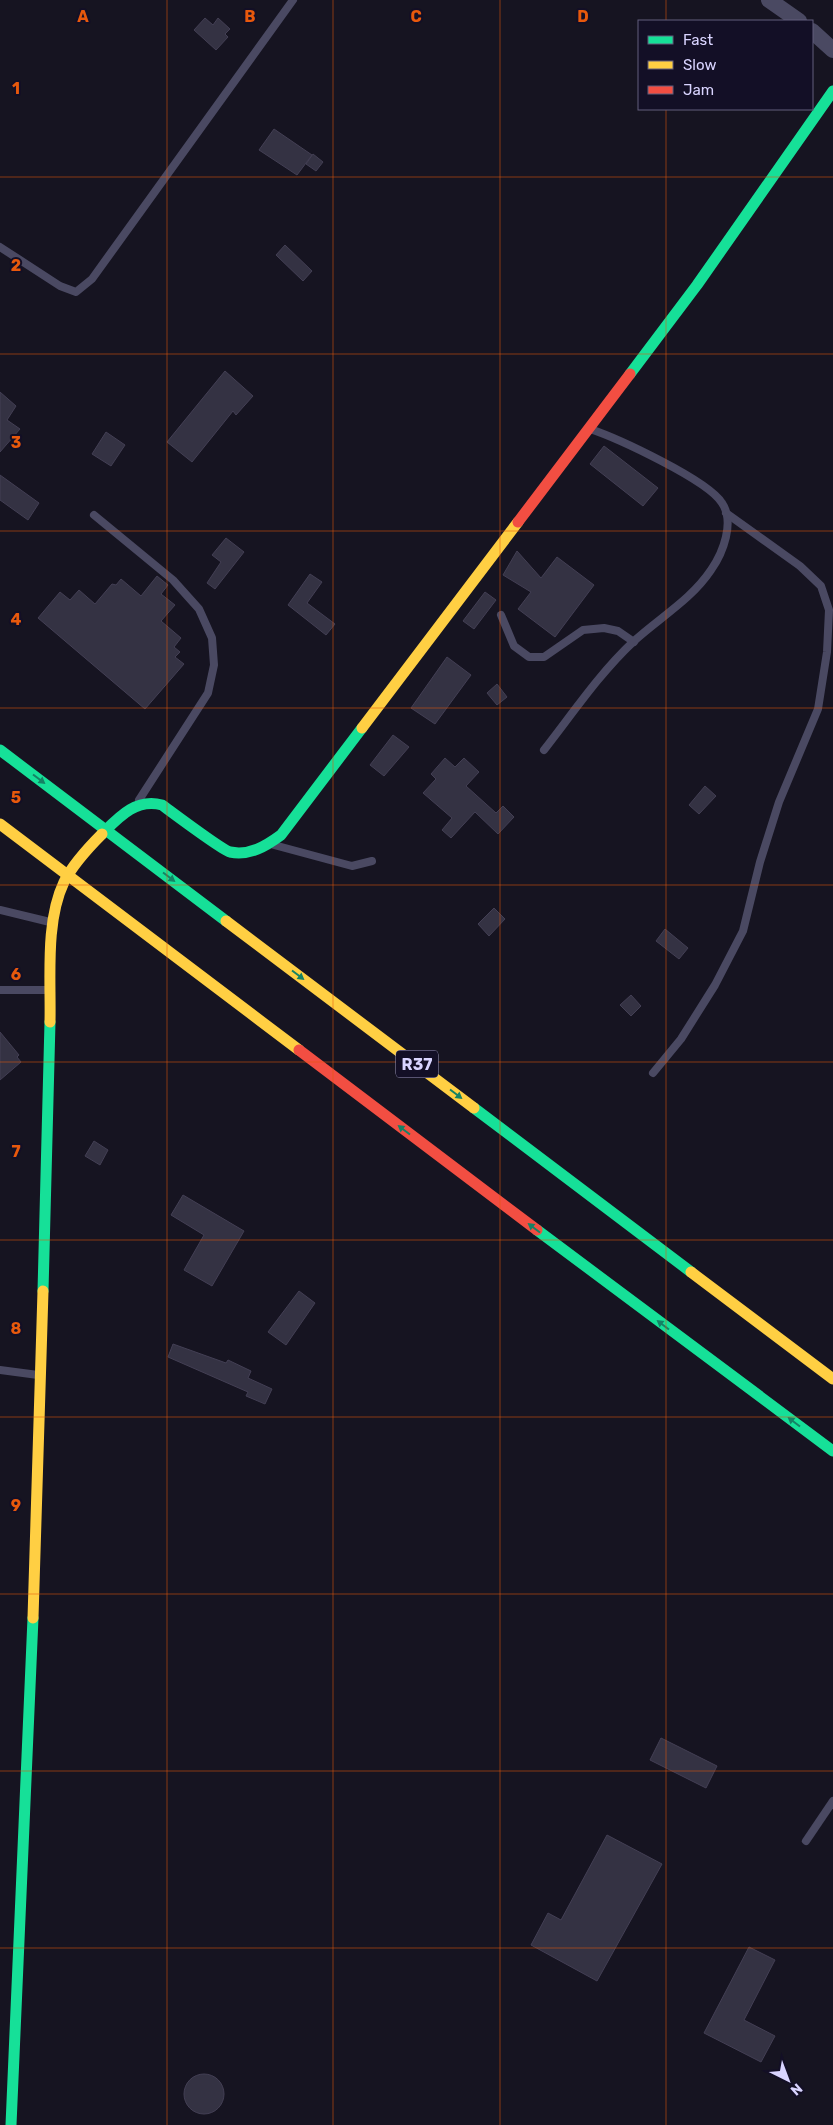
<svg xmlns="http://www.w3.org/2000/svg" width="833" height="2125" viewBox="0 0 833 2125" font-family="Rubik,sans-serif">
<style>
.building{fill:#343243;stroke:#433f54}
.lines{fill:none;stroke-linecap:round;stroke-linejoin:round}
.lane{stroke:#4a4962;stroke-width:8}
.street{stroke:#4a4962;stroke-width:16}
.fast{stroke:#16e098;stroke-width:11}
.slow{stroke:#ffcf43;stroke-width:11}
.jam{stroke:#f24e42;stroke-width:11}
.oneway{fill:#158265}
.grid{fill:none;stroke:#e8590c;stroke-width:1;stroke-opacity:0.55}
.labels{text-anchor:middle;dominant-baseline:central;stroke-width:4;stroke-linejoin:round;paint-order:stroke}
.shield{fill:#130f26;stroke:#9e99be;stroke-width:1}
.shield-label{font-size:16px;font-weight:bold;fill:#d9d4ff}
.grid-label{font-size:16px;text-anchor:middle;font-weight:bold;fill:#e8590c;stroke:#130f26;stroke-width:4;stroke-linejoin:round;paint-order:stroke}
</style>
<rect width="100%" height="100%" fill="#161421"/>
<g class="building">
<path d="M205,18L213,25L218,18L230,29L225,34L228,37L216,50L194,30Z"/>
<path d="M274,129L312,155L297,175L259,150Z"/>
<path d="M313,154L323,162L316,171L306,164Z"/>
<path d="M285,245L312,271L303,281L276,255Z"/>
<path d="M225,371L253,396L236,415L233,411L192,462L167,442Z"/>
<path d="M0,392L16,406L7,420L20,429L0,452Z"/>
<path d="M106,432L125,445L111,466L92,454Z"/>
<path d="M604,446L658,488L643,506L590,464Z"/>
<path d="M0,475L39,503L28,520L0,500Z"/>
<path d="M226,538L244,552L215,589L207,583L221,562L212,555Z"/>
<path d="M517,551L541,578L557,557L594,585L555,637L518,609L531,592L503,575Z"/>
<path d="M310,574L322,582L307,603L335,624L326,635L288,605Z"/>
<path d="M157,576L168,585L161,594L175,605L161,621L181,638L174,647L180,652L175,657L184,664L145,709L38,618L60,592L70,600L79,590L95,604L112,584L116,585L121,579L141,596Z"/>
<path d="M485,592L496,600L474,629L463,621Z"/>
<path d="M447,657L471,675L435,724L411,708Z"/>
<path d="M497,684L507,697L497,705L487,693Z"/>
<path d="M393,735L409,747L384,776L370,765Z"/>
<path d="M445,758L455,767L464,758L479,772L466,786L496,813L503,806L514,817L498,834L475,812L451,838L442,830L452,818L423,793L436,779L431,774Z"/>
<path d="M705,786L716,796L699,814L689,805Z"/>
<path d="M494,908L505,919L489,936L478,924Z"/>
<path d="M665,929L688,948L679,959L656,941Z"/>
<path d="M631,995L641,1006L631,1016L620,1005Z"/>
<path d="M0,1032L19,1055L17,1057L21,1062L0,1080Z"/>
<path d="M94,1141L108,1150L100,1165L85,1156Z"/>
<path d="M183,1195L244,1231L212,1286L184,1270L204,1235L171,1215Z"/>
<path d="M299,1291L315,1303L286,1345L268,1332Z"/>
<path d="M173,1344L226,1363L228,1360L251,1371L248,1378L272,1389L265,1404L246,1396L248,1392L168,1357Z"/>
<path d="M661,1738L717,1766L706,1788L650,1760Z"/>
<path d="M607,1835L662,1864L597,1981L531,1945L548,1913L561,1920Z"/>
<path d="M749,1947L775,1960L744,2020L775,2036L761,2062L704,2033Z"/>
<circle cx="204" cy="2094" r="20"/>
</g>
<g class="lines">
<g class="lane">
<path d="M0,247L60,286L76,292L92,279L293,0"/>
<path d="M94,515L173,580L199,609L212,638L214,665L208,693L139,800"/>
<path d="M501,615L514,646L529,657H544L583,630L604,628L618,631L634,642"/>
<path d="M544,750C573,713 599,674 633,642C659,618 691,600 711,570C723,553 735,522 722,503C708,480 617,438 590,429"/>
<path d="M274,845L352,866L372,861"/>
<path d="M0,910L50,922"/>
<path d="M0,990H49"/>
<path d="M653,1073L681,1039L715,985L743,931L760,862L779,802L818,709L827,652L829,610L821,586L800,566L726,513"/>
<path d="M0,1370L38,1375"/>
<path d="M806,1841L833,1801"/>
</g>
<g class="street">
<path d="M769,0L799,21"/>
<path d="M812,31L833,50"/>
</g>
<g class="fast">
<path d="M630,374L697,285L833,91"/>
<path d="M0,750L226,921"/>
<path d="M102,834C119,817 136,798 162,805C173,813 222,850 230,852C250,856 266,846 281,835L362,728"/>
<path d="M474,1108L691,1272"/>
<path d="M537,1230L833,1451"/>
<path d="M43,1291L50,1022"/>
<path d="M11,2125L33,1618"/>
</g>
<g class="slow">
<path d="M362,728L518,522"/>
<path d="M0,824L299,1050"/>
<path d="M226,921L474,1108"/>
<path d="M50,1022C51,978 45,922 64,882C73,864 88,848 102,834"/>
<path d="M691,1272L833,1379"/>
<path d="M33,1618L43,1291"/>
</g>
<g class="jam">
<path d="M518,522L630,374"/>
<path d="M299,1050L537,1230"/>
</g>
</g>
<defs><path id="oneway-solid" d="M-6-.8H1V-3.2L6.5 0L1 3.2V.8H-6Z" transform="scale(1.25)"/></defs>
<g class="oneway">
<use href="#oneway-solid" transform="translate(39 779) rotate(37)"/>
<use href="#oneway-solid" transform="translate(169 877) rotate(37)"/>
<use href="#oneway-solid" transform="translate(298 975) rotate(37)"/>
<use href="#oneway-solid" transform="translate(456 1094) rotate(37)"/>
<use href="#oneway-solid" transform="translate(404 1130) rotate(-143)"/>
<use href="#oneway-solid" transform="translate(534 1228) rotate(-143)"/>
<use href="#oneway-solid" transform="translate(663 1325) rotate(-143)"/>
<use href="#oneway-solid" transform="translate(794 1422) rotate(-143)"/>
</g>
<path class="grid" d="M167,0V2125M333,0V2125M500,0V2125M666,0V21M666,109V2125M0,177H833M0,354H833M0,531H833M0,708H833M0,885H833M0,1062H833M0,1240H833M0,1417H833M0,1594H833M0,1771H833M0,1948H833"/>
<g class="labels">
<rect class="shield" x="396" y="1050.5" width="42" height="27" rx="4"/>
<g class="shield-label">
<text x="417" y="1064">R37</text>
</g>
</g>
<g class="grid-label">
<text x="83" y="22">A</text>
<text x="250" y="22">B</text>
<text x="416" y="22">C</text>
<text x="583" y="22">D</text>
<text x="16" y="94">1</text>
<text x="16" y="271">2</text>
<text x="16" y="448">3</text>
<text x="16" y="625">4</text>
<text x="16" y="803">5</text>
<text x="16" y="980">6</text>
<text x="16" y="1157">7</text>
<text x="16" y="1334">8</text>
<text x="16" y="1511">9</text>
</g>
<rect x="638" y="20" width="175" height="90" fill="#130f26" stroke="#625e7d"/>
<rect x="648" y="36" width="25" height="8" fill="#16e098" stroke="#625e7d"/>
<text x="683" y="45" font-size="15" fill="#d9d4ff">Fast</text>
<rect x="648" y="61" width="25" height="8" fill="#ffcf43" stroke="#625e7d"/>
<text x="683" y="70" font-size="15" fill="#d9d4ff">Slow</text>
<rect x="648" y="86" width="25" height="8" fill="#f24e42" stroke="#625e7d"/>
<text x="683" y="95" font-size="15" fill="#d9d4ff">Jam</text>
<g transform="translate(788 2080) rotate(138)" stroke="#130f26" stroke-width="4" paint-order="stroke">
<path d="M0-4L9 19L0 12L-9 19Z" fill="#d9d4ff"/>
<text y="-8" font-size="14" font-weight="bold" text-anchor="middle" fill="#d9d4ff">N</text>
</g>
</svg>
